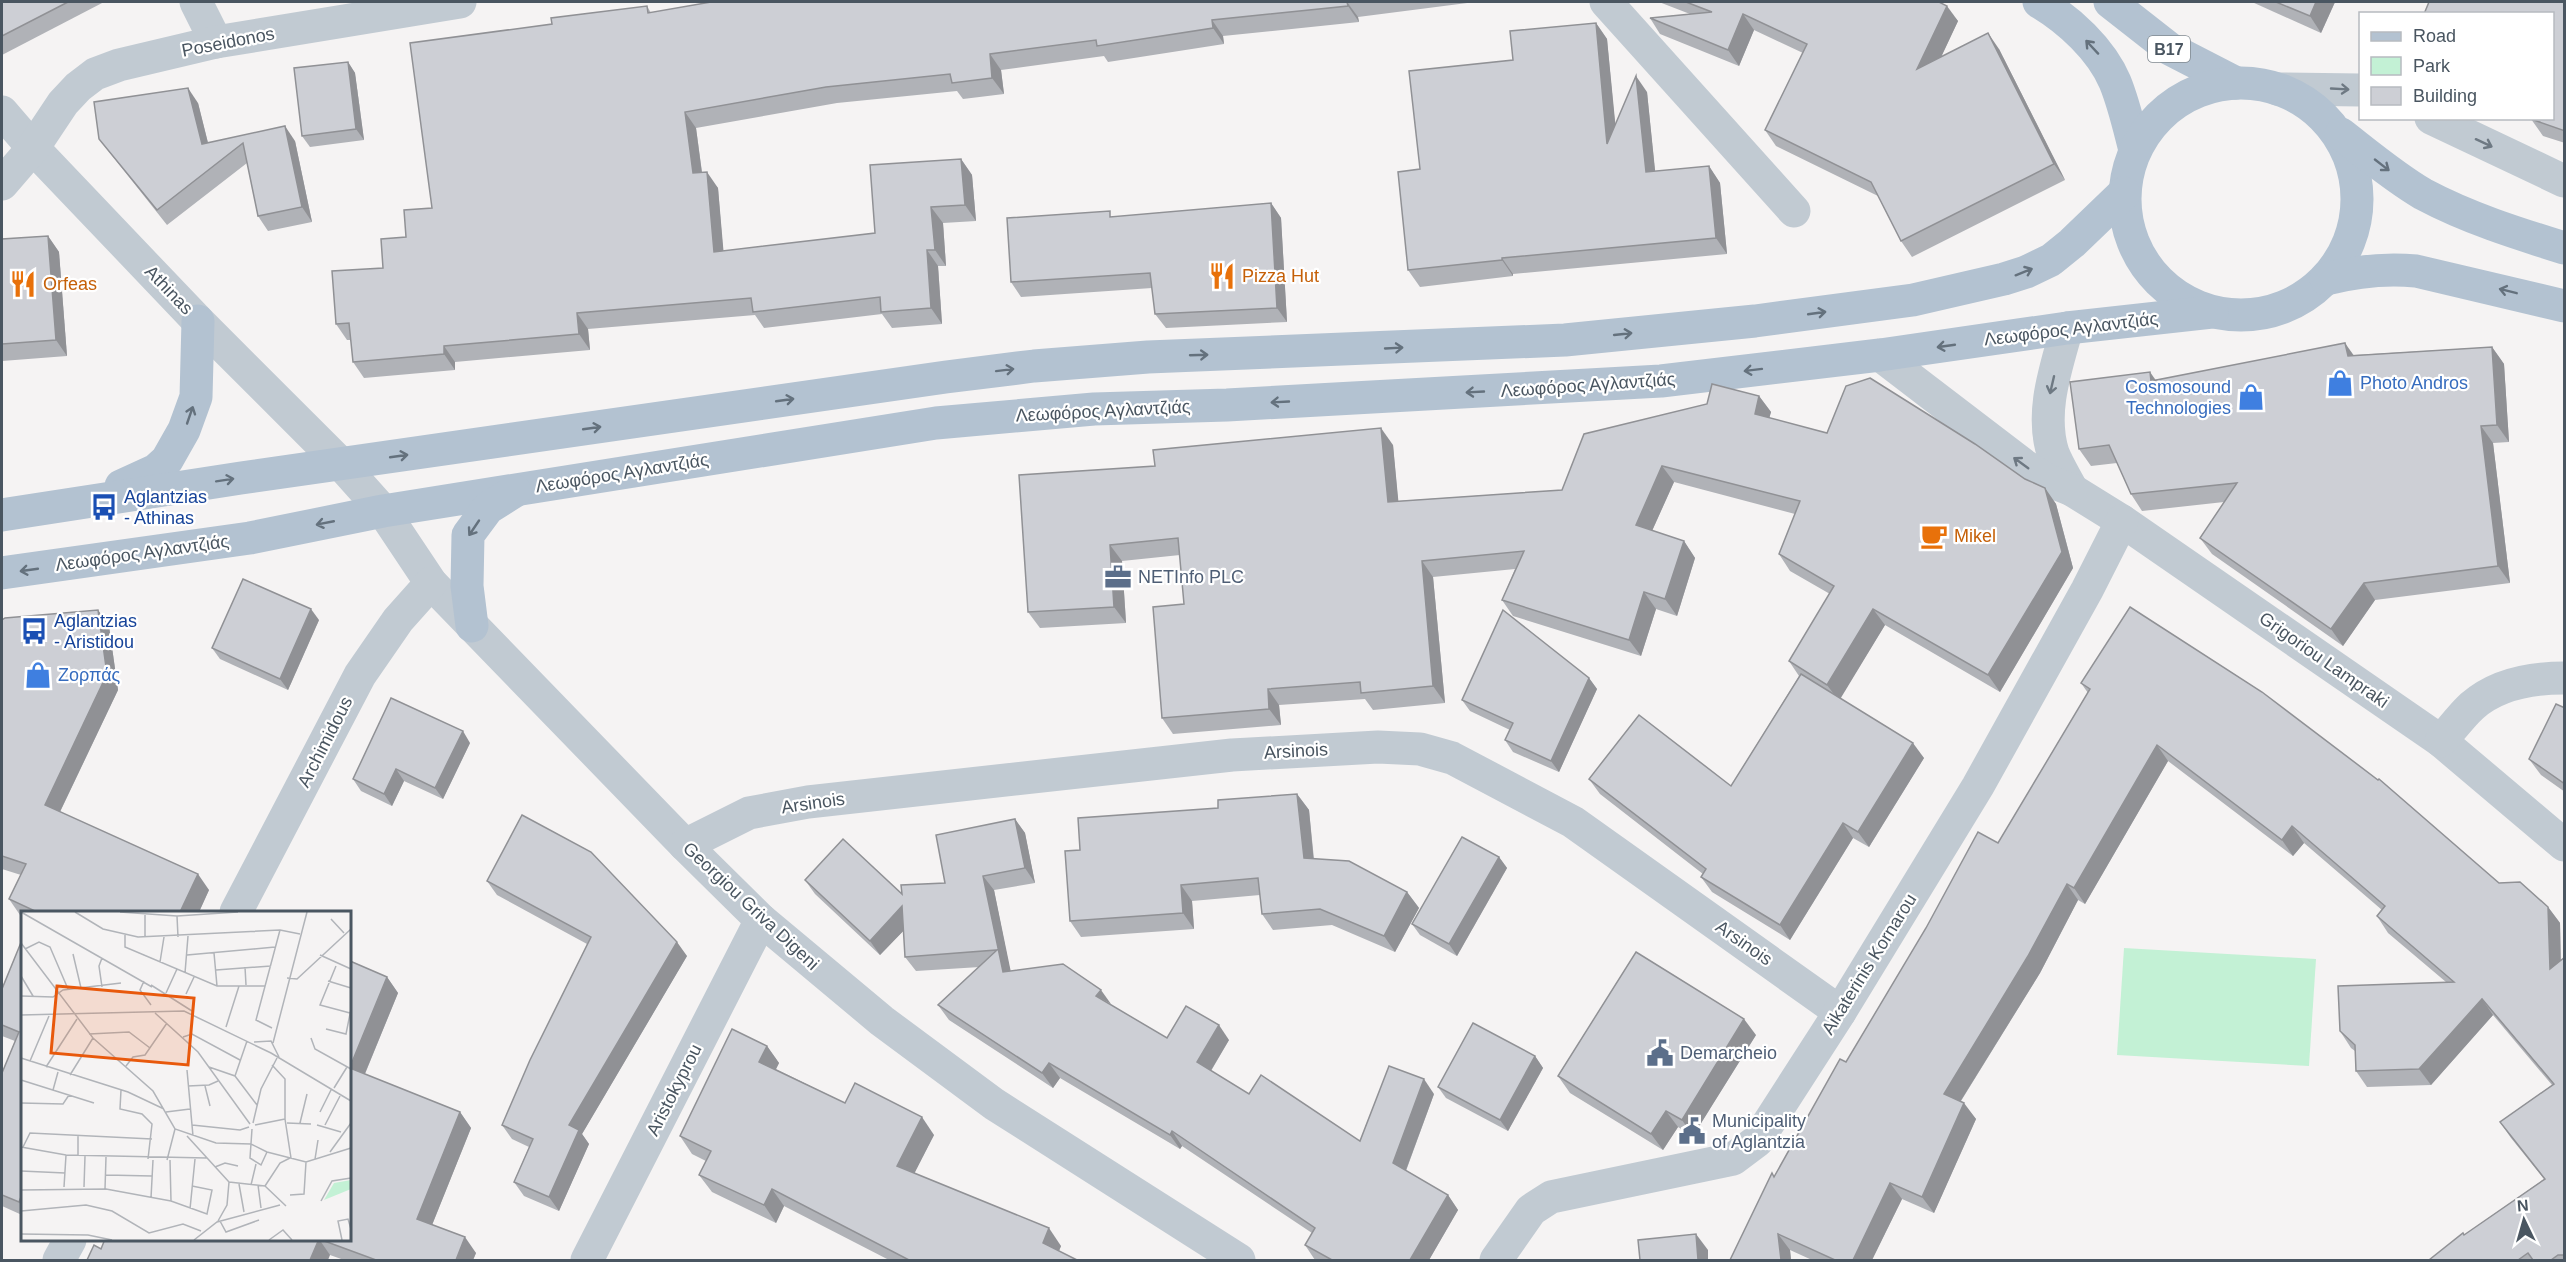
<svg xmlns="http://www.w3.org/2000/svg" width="2566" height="1262" viewBox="0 0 2566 1262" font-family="Arial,sans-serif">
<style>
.green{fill:#c3f1d5}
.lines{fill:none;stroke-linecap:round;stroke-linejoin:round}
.minor{stroke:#c1cad2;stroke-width:33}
.major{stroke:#b3c2d1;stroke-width:33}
.wall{fill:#b0b2b7}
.shaded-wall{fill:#909195}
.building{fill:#cdcfd5;stroke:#909195;stroke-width:1.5}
.oneway{stroke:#64717d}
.oneway2{stroke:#6e7983}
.labels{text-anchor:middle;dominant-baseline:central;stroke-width:4.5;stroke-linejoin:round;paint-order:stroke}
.shield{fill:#fff;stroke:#808990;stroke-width:1.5}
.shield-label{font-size:16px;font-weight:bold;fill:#4a5661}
.street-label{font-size:18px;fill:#4a5661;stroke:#fff}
.food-label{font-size:18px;fill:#c56008;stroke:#fff;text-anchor:start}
.shop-label{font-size:18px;fill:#366cbe;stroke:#fff;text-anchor:start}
.transit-label{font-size:18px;fill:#164399;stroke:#fff;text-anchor:start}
.service-label{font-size:18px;fill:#4e5e75;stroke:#fff;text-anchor:start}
.inset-road{fill:none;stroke:#b1b4b9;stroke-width:1.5}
.view{fill:#e8590c;fill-opacity:0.15;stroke:#e8590c;stroke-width:3}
.inset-edge{fill:none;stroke:#4a5661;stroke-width:3}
</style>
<rect width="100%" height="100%" fill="#f5f3f3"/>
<path class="green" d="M2124,948L2316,959L2309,1066L2117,1055Z"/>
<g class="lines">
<g class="minor">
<path d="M196,2L216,42"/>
<path d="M1606,2L1794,211"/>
<path d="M2278,89L2360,90"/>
<path d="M2,112L33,148L198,321L341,464L383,511L431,583L685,845L761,920L882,1021L994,1104L1239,1260"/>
<path d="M2431,118L2564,181"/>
<path d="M2,184L33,148L63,103L78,87L95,74L119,65L216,42L460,2"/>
<path d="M2067,328C2056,368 2040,412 2053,453C2058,466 2066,478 2072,490"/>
<path d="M1880,355L2025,466L2047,480L2072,490L2122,521L2441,741L2564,845"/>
<path d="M2441,741C2451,730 2461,716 2472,706C2497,684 2533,678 2564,678"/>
<path d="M685,845L749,813L808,802L1232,755L1378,747L1420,749L1452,758L1573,822L1840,1012"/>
<path d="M236,912L360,675L398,620L431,583"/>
<path d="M59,1260L70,1240"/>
<path d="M587,1260L761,920"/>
<path d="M1496,1260L1531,1210L1551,1197L1733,1159L1757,1141L1840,1012L1978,786L2087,590L2122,521"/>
</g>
<g class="major">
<path d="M2039,2C2069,20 2101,49 2115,82C2124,104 2129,127 2135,150"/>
<path d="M2110,2L2170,49L2236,83"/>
<circle cx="2241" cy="199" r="116"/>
<path d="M2341,134C2368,155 2394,177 2423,194C2468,218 2516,233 2564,248"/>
<path d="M2326,279C2357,271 2385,268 2416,271L2564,306"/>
<path d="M121,486L156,470L167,460L184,430L196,397L198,321"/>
<path d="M2,515L241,478L946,377L1034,366L1148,357L1565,340L1755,321L1913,300L2004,279L2026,272L2051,260L2072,243L2124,193"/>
<path d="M2,573L250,538L383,511L936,423L1094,409L1227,405L1661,381L1880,355L2067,328L2212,312"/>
<path d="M472,626L467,586L468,535L488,508L515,491"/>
</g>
</g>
<g class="wall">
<path d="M2,2H104L2,55Z"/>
<path d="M711,2H1475L1358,17L1359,22L1223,36L1224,44L1108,62L1104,56L1001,70L1004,94L963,99L957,91L837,103L696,128L702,172L718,188L723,251L875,233L961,159L972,175L976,221L943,223L946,266H938L942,324L892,328L882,314L764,328L755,315L588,329L590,350L455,362V370L364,378L353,362L351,340H347L336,324L383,268L406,237L432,208L552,24L647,6L651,13Z"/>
<path d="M1659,2H1939L1958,21L1941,57L1999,49L2065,180L1912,257L1901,241L1878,196L1776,146L1765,130L1803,53L1754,30L1739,66L1660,34L1650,18L1690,14Z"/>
<path d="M2252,2H2335L2321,33Z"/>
<path d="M2565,2V143L2543,136L2531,119L2529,118H2553Z"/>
<path d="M1596,23L1607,39L1615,125L1647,92L1655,172L1709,166L1720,183L1727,254L1513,274V276L1420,287L1408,270L1420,169L1513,60Z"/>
<path d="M348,62L355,73L364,140L310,147L302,136Z"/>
<path d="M198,103L208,143L295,141L312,222L268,231L258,216L247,163L167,225L110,153L99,139Z"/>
<path d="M1271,203L1281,218L1287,322L1166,328L1155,314L1152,288L1021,297L1011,282L1114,217Z"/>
<path d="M48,236L59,252L67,356L2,361V239Z"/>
<path d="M2492,347L2504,364L2509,442L2493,443L2510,583L2375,600L2343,646L2212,554L2200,538L2224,502L2142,511L2131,494L2117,463L2091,466L2079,449L2155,380L2354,355Z"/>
<path d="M1759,396L1771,412L1769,418L1827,433L2025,479L2045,488L2056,504L2073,568L2000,692L1885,625L1840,698L1924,758L1869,847L1853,838L1790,940L1712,892L1701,877L1703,874L1600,794L1589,779L1731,786L1799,676L1789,661L1830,594L1790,571L1779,554L1795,514L1674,482L1652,531L1684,541L1695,558L1677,616L1656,609L1641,656L1513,616L1502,600L1515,569L1433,577L1445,703L1373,710L1365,699L1279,705L1281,725L1173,734L1162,718L1184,604L1180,555L1122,561L1126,623L1040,628L1028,612L1155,466L1393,445L1398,501L1562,490Z"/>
<path d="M98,610L109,626L118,690L60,812L209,890L199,912H22V916L20,915L9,899L21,875L2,869V620Z"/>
<path d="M319,620L288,690L220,659L212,648Z"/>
<path d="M1589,678L1597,689L1559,772L1513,752L1505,740L1510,730L1470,711L1462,700Z"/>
<path d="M2081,683L2548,907L2560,923L2561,960L2565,957V1260H2430L2464,1235L2544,1179L2511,1138L2500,1122L2552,1085L2493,1015L2431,1085L2367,1087L2356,1071L2355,1051L2351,1048L2340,1031L2446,982L2388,933L2377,916L2382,910L2304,843L2293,856L2168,761L2085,904L2078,900L2040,973L1961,1101L1976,1119L1934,1213L1902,1199L1872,1260H1812L1790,1250L1791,1260H1730L1774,1176L1846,1062L1998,843L2088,693Z"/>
<path d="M2565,708V792L2541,775L2529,759Z"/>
<path d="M470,743L443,799L404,781L392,806L361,791L353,779Z"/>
<path d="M1297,794L1309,810L1314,859L1407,892L1419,908L1395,952L1332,925L1273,930L1262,914L1260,895L1192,901L1194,929L1081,937L1070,921L1218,808Z"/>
<path d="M1015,819L1025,833L1035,883L994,890L1010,971L1111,1005L1167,1038L1229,1040L1211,1071L1249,1094L1360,1141L1434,1094L1406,1171L1448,1195L1458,1210L1429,1260H1315L1305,1245L1312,1233L1182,1146L1180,1149L1060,1078L1053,1088L949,1020L938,1005L980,967L916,971L905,957L904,930L880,955L815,894L805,880L902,894L945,883Z"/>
<path d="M1499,857L1507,868L1457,956L1420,935L1412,924Z"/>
<path d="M487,881L687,956L582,1134L589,1144L559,1211L524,1196L514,1182L529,1147L512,1139L502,1125L587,944L497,895Z"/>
<path d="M22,940V1215L2,1206V1073L15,1041L2,1036V989Z"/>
<path d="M350,961L387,977L398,993L365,1074L460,1112L471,1128L432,1225L476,1253L473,1260H344L330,1255L101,1249Z"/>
<path d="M1756,1035L1693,1136L1678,1127L1663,1150L1570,1093L1558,1076Z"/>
<path d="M767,1046L779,1063L776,1069L845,1103L934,1135L914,1173L1061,1246L1059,1251L1077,1260H889L784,1206L776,1223L712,1192L699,1175L706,1161L692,1154L680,1136Z"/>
<path d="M1535,1056L1543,1068L1508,1131L1446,1098L1438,1087Z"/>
</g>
<g class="shaded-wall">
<path d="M1347,2L1358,17L1359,22L1348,6Z"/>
<path d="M2316,2H2335L2321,33L2310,16Z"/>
<path d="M1947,6L1958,21L1928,85L1917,69Z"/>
<path d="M1743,14L1754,30L1739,66L1728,50Z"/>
<path d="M1212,20L1223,36L1224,44L1213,28Z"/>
<path d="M1596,23L1607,39L1619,161L1607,144Z"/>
<path d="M1988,33L1999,49L2065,180L2054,164Z"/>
<path d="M990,54L1001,70L1004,94L992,78Z"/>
<path d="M348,62L355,73L364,140L356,129Z"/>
<path d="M1636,76L1647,92L1657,189L1646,172Z"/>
<path d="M188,88L198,103L212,159L202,144Z"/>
<path d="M685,112L696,128L704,189L693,173Z"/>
<path d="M285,126L295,141L312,222L302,207Z"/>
<path d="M961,159L972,175L976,221L965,205Z"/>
<path d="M1709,166L1720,183L1727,254L1716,238Z"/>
<path d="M707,172L718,188L725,268L714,252Z"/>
<path d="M1271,203L1281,218L1287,322L1277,308Z"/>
<path d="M931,207L943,223L946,266L935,250Z"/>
<path d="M48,236L59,252L67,356L56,340Z"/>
<path d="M927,250L938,266L942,324L931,308Z"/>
<path d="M1502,258L1513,274V276L1502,260Z"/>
<path d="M577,313L588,329L590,350L579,334Z"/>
<path d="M2345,343L2357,360L2348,356Z"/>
<path d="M444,346L455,362V370L444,354Z"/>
<path d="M2492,347L2504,364L2509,442L2497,425Z"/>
<path d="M2150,372L2162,389L2151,381Z"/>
<path d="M1759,396L1771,412L1766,430L1755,414Z"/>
<path d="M2481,426L2493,443L2510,583L2498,566Z"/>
<path d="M1381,428L1393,445L1400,518L1388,502Z"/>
<path d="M1662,466L1674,482L1647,542L1636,525Z"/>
<path d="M2045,488L2056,504L2073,568L2000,692L1988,675Z"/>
<path d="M1684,541L1695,558L1677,616L1665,599Z"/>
<path d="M1110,545L1122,561L1126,623L1114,607Z"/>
<path d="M1422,561L1433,577L1445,703L1433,686Z"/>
<path d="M2364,583L2375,600L2343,646L2331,629Z"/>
<path d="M1644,592L1656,609L1641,656L1629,640Z"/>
<path d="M311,609L319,620L288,690L280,679Z"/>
<path d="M1873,609L1885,625L1839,701L1827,685Z"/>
<path d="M98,610L109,626L118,690L56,820L45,805Z"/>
<path d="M1589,678L1597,689L1559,772L1551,761Z"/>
<path d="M1268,689L1279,705L1281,725L1269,709Z"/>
<path d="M463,731L470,743L443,799L435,788Z"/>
<path d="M1913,743L1924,758L1869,847L1858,832Z"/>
<path d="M2157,745L2168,761L2085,904L2074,888Z"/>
<path d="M396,769L404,781L392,806L384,794Z"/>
<path d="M1297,794L1309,810L1315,875L1304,858Z"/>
<path d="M1015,819L1025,833L1035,883L1025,868Z"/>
<path d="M1843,823L1853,838L1790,940L1780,925Z"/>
<path d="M2292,826L2304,843L2293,856L2282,840Z"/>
<path d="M1499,857L1507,868L1457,956L1449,944Z"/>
<path d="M198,874L209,890L199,912H180Z"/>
<path d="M983,876L994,890L1014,987L1003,972Z"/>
<path d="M2067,884L2078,900L2040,973L1955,1110L1944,1094Z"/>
<path d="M1181,885L1192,901L1194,929L1183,913Z"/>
<path d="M1407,892L1419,908L1395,952L1384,936Z"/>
<path d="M902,906L913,921L880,955L870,941Z"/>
<path d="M2548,907L2560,923L2561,986L2550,969Z"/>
<path d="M677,942L687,956L582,1134L589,1144L559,1211L549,1197L569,1125Z"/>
<path d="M387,977L398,993L361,1083L350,1068Z"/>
<path d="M1101,990L1111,1004L1096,996Z"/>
<path d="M2482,999L2493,1015L2431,1085L2419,1069Z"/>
<path d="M1744,1019L1756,1035L1693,1136L1682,1120Z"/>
<path d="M1219,1025L1229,1040L1207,1077L1197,1062Z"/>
<path d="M767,1046L779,1063L771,1079L759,1062Z"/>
<path d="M1535,1056L1543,1068L1508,1131L1500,1120Z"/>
<path d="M1049,1063L1060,1078L1053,1088L1042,1073Z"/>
<path d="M1424,1079L1434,1094L1403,1178L1393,1163Z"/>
<path d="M1964,1103L1976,1119L1934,1213L1922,1197Z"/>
<path d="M1666,1111L1678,1127L1663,1150L1651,1134Z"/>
<path d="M460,1112L471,1128L428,1235L417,1219Z"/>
<path d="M922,1117L934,1135L909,1184L897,1166Z"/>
<path d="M1172,1131L1182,1146L1180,1149L1170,1135Z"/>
<path d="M1890,1183L1902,1199L1872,1260H1853Z"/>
<path d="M772,1189L784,1206L776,1223L764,1205Z"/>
<path d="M22,1194V1207L19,1202Z"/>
<path d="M1448,1195L1458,1210L1429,1260H1410Z"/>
<path d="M1049,1228L1061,1246L1055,1260L1043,1243Z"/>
<path d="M1696,1234L1708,1250V1260H1698Z"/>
<path d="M1778,1234L1790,1250L1791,1260H1781Z"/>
<path d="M465,1237L476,1253L473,1260H456Z"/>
<path d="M319,1239L330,1255L328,1260H310Z"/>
</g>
<g class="building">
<path d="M2,2H68L2,36Z"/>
<path d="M711,2H1347L1348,6L1212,20L1213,28L1097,46L1096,40L990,54L992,78L952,83L950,74L826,87L685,112L693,173L707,172L714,252L875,233L870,165L961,159L965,205L931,207L935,250H927L931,308L881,312L880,297L753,312L751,298L577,313L579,334L444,346V354L353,362L349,323L336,324L332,271L383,268L381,239L406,237L404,210L432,208L410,43L552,24L551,18L647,6L648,13Z"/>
<path d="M1686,2H1939L1947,6L1917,69L1988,33L2054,164L1901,241L1871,182L1765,130L1807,44L1743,14L1728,50L1650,18L1712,12Z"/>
<path d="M2276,2H2316L2310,16Z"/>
<path d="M2429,2H2565V131L2531,119L2553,118V14H2424Z"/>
<path d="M1596,23L1607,144L1636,76L1646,172L1709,166L1716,238L1502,258V260L1408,270L1398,172L1420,169L1409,71L1513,60L1510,31Z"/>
<path d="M348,62L356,129L302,136L294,68Z"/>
<path d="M188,88L202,144L285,126L302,207L258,216L243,143L157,210L99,139L94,102Z"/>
<path d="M1271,203L1277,308L1155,314L1150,273L1011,282L1007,218L1110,211V217Z"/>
<path d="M48,236L56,340L2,344V239Z"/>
<path d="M2345,343L2348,356L2492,347L2497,425L2481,426L2498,566L2364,583L2331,629L2200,538L2237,483L2131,494L2109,445L2079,449L2070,382L2150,372L2151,381Z"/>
<path d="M1870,378L1975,444L2025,479L2045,488L2062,552L1988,675L1873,609L1827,685L1789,661L1834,586L1779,554L1800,501L1662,466L1636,525L1684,541L1665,599L1644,592L1629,640L1502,600L1524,551L1422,561L1433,686L1361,693L1360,682L1268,689L1269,709L1162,718L1153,607L1184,604L1178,538L1110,545L1114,607L1028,612L1019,475L1155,466L1153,450L1381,428L1388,502L1562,490L1584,434L1707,404L1712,384L1759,396L1755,414L1827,433L1846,386Z"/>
<path d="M243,579L311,609L280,679L212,648Z"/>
<path d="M2130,607L2262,692L2378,780L2379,779L2499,883L2520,882L2548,907L2550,969L2565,957V1255H2558L2551,1260H2533L2528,1253L2518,1260H2429L2463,1233L2464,1235L2545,1179L2500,1122L2554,1084L2482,999L2419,1069L2356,1071L2355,1045L2340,1031L2338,986L2454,982L2377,916L2385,906L2292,826L2282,840L2157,745L2074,888L2067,884L2028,956L1944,1094L1964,1103L1922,1197L1890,1183L1853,1260H1835L1778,1234L1781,1260H1730L1772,1173L1774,1177L1840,1059L1846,1062L1926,928L1978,832L1998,843L2090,689L2081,683Z"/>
<path d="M98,610L107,674L45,805L198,874L180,912H34L35,911L9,899L26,864L2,856V620L5,618Z"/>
<path d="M1503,610L1589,678L1551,761L1505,740L1513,723L1462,700Z"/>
<path d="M1801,674L1913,743L1858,832L1843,823L1780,925L1701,877L1706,869L1589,779L1639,715L1731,786Z"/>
<path d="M391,698L463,731L435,788L396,769L384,794L353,779Z"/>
<path d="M2556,704L2565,708V784L2529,759Z"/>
<path d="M1297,794L1304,858L1349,861L1407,892L1384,936L1320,909L1262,914L1258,878L1181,885L1183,913L1070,921L1065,851L1080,850L1078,818L1218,808V800Z"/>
<path d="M522,815L591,852L677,942L569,1125L579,1130L549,1197L514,1182L533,1139L502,1125L530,1060L591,937L487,881Z"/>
<path d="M1015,819L1025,868L983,876L1003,972L1063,964L1101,990L1096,996L1167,1038L1186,1006L1219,1025L1197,1062L1249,1094L1261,1075L1360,1141L1389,1066L1424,1079L1393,1163L1448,1195L1410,1260H1332L1305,1245L1315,1228L1172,1131L1170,1135L1049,1063L1042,1073L938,1005L997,950L905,957L902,906L870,941L805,880L843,839L902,894L901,885L945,883L936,835Z"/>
<path d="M1462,837L1499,857L1449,944L1412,924Z"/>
<path d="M22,940V1194L19,1202L2,1195V1073L19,1032L2,1025V989Z"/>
<path d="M1636,952L1744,1019L1682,1120L1666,1111L1651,1134L1558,1076Z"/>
<path d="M350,961L387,977L350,1067Z"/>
<path d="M1473,1023L1535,1056L1500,1120L1438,1087Z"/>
<path d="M732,1029L767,1046L759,1062L845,1103L855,1083L922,1117L897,1166L1049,1228L1043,1243L1077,1260H909L772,1189L764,1205L699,1175L711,1151L680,1136Z"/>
<path d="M350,1068L460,1112L417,1219L465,1237L456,1260H376L319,1239H350Z"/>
<path d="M1696,1234L1698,1260H1640L1638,1240Z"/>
<path d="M105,1239H319L310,1260H87L94,1245L101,1249Z"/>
</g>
<defs><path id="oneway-shaft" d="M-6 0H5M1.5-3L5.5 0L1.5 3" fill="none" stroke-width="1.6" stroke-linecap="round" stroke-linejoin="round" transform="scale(1.5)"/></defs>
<g class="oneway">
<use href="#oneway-shaft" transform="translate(2092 47) rotate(-133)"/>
<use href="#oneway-shaft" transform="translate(2382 165) rotate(38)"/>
<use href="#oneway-shaft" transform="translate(2024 272) rotate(-22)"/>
<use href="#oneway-shaft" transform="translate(2508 291) rotate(-166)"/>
<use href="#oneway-shaft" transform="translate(1817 313) rotate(-8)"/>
<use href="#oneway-shaft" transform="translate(1623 334) rotate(-6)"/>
<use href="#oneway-shaft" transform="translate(1946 346) rotate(172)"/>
<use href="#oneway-shaft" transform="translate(1394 348) rotate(-3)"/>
<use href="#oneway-shaft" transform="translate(1199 355) rotate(-2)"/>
<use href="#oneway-shaft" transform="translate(1005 370) rotate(-7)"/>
<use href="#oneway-shaft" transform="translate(1753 370) rotate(173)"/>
<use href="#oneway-shaft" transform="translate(1475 392) rotate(177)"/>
<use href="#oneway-shaft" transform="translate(785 400) rotate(-8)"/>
<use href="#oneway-shaft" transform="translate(1280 402) rotate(177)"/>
<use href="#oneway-shaft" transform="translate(190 415) rotate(-71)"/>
<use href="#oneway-shaft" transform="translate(592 428) rotate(-8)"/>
<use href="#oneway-shaft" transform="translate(399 456) rotate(-8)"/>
<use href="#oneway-shaft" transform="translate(225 480) rotate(-9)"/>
<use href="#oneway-shaft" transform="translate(325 523) rotate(169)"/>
<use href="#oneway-shaft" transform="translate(474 528) rotate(124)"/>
<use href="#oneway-shaft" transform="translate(29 570) rotate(172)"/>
</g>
<g class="oneway2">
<use href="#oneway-shaft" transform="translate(2340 89) rotate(3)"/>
<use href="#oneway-shaft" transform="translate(2484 143) rotate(25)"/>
<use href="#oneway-shaft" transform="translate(2052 385) rotate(103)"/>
<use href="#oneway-shaft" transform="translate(2021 463) rotate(-144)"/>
</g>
<defs>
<symbol id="restaurant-bare" viewBox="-9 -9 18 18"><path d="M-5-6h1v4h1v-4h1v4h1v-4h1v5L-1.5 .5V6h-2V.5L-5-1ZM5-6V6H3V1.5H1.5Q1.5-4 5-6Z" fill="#e8710a" stroke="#fff" stroke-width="2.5" paint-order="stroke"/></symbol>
<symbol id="shop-bare" viewBox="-9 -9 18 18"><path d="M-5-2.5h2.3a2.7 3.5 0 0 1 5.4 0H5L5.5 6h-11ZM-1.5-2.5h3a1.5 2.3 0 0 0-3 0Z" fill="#3f7fe0" stroke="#fff" stroke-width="2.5" paint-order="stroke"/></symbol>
<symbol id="bus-bare" viewBox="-9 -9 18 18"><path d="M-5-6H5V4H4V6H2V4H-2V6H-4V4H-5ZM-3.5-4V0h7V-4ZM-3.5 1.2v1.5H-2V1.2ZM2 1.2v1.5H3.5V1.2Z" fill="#1a4fb4" stroke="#fff" stroke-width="2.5" paint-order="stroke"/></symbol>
<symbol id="cafe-bare" viewBox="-9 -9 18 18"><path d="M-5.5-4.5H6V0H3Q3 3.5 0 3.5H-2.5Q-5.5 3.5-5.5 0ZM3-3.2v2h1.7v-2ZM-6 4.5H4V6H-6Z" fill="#e8710a" stroke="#fff" stroke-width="2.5" paint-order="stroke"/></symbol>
<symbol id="office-bare" viewBox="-9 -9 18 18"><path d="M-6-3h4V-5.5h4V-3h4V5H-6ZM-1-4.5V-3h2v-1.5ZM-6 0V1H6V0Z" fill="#5c6f8a" stroke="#fff" stroke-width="2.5" paint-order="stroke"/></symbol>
<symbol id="civic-bare" viewBox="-9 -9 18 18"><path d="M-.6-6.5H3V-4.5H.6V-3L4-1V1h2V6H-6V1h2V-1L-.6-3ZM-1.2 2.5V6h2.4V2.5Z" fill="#5c6f8a" stroke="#fff" stroke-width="2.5" paint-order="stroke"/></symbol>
</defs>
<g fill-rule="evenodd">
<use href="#restaurant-bare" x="1203" y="257" width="38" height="38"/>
<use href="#restaurant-bare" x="4" y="265" width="38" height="38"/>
<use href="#shop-bare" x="2321" y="364" width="38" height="38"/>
<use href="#shop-bare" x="2232" y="378" width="38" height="38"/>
<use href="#bus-bare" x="85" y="488" width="38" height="38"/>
<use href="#cafe-bare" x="1915" y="517" width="38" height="38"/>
<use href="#office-bare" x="1099" y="558" width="38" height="38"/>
<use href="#bus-bare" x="15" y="612" width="38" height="38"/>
<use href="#shop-bare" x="19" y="656" width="38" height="38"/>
<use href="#civic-bare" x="1641" y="1034" width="38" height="38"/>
<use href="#civic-bare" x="1673" y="1112" width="38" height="38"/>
</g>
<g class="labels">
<rect class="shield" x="2148" y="36" width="42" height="26" rx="4.5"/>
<g class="shield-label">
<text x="2169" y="49">B17</text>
</g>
<g class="street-label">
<text transform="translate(228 42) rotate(-11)">Poseidonos</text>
<text transform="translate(169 290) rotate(46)">Athinas</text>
<text transform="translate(2071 329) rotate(-7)">Λεωφόρος Αγλαντζιάς</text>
<text transform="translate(1588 385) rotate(-4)">Λεωφόρος Αγλαντζιάς</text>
<text transform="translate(1103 411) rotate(-3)">Λεωφόρος Αγλαντζιάς</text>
<text transform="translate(622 473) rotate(-9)">Λεωφόρος Αγλαντζιάς</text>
<text transform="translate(142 553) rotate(-8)">Λεωφόρος Αγλαντζιάς</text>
<text transform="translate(2324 660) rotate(35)">Grigoriou Lampraki</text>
<text transform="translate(325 742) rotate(-63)">Archimidous</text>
<text transform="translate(1296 751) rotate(-3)">Arsinois</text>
<text transform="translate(813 803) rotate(-8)">Arsinois</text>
<text transform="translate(751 906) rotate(43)">Georgiou Griva Digeni</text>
<text transform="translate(1744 943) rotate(35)">Arsinois</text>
<text transform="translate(1869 964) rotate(-58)">Aikaterinis Kornarou</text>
<text transform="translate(674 1090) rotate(-63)">Aristokyprou</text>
</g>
<g class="food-label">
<text x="1242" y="276">Pizza Hut</text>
<text x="43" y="284">Orfeas</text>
<text x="1954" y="536">Mikel</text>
</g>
<g class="shop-label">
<text x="2360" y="383">Photo Andros</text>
<text x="2231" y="387" text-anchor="end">Cosmosound<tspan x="2231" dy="21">Technologies</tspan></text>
<text x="58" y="675">Ζορπάς</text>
</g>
<g class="transit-label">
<text x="124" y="497">Aglantzias<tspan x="124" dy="21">- Athinas</tspan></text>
<text x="54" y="621">Aglantzias<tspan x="54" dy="21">- Aristidou</tspan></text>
</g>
<g class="service-label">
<text x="1138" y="577">NETInfo PLC</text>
<text x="1680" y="1053">Demarcheio</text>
<text x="1712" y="1121">Municipality<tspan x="1712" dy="21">of Aglantzia</tspan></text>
</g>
</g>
<g transform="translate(21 911)">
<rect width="330" height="330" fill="#f5f3f3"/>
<path d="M330,269V278L303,289L313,272Z" fill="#c3f1d5"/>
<path class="inset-road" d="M0,1L131,76M54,1L82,18L117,26L259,19L279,23M99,1L156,5L217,1M156,5L157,26M310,8L323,22M104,24V36L196,75H244M124,26V4M0,32L72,127L132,180L154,218L195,232L230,233L246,241M4,38L18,31L29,36L47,78M193,42L196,75M52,43L60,77M166,44L254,36M299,44L330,58M81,47L78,55L81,76M139,51L143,26M315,55L299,94L329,102M224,56L225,74M195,59L250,55M164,62L167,25M0,65L12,85M266,67L276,68L330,18M123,70L119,79L130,94M307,70L330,77M130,74L171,100M145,82L156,58M165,83L173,66M0,85L32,86L42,79L100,72M134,102L177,141L229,213M0,104L163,100L250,142L330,190M205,116L218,75M251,117L235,109L259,19M305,118L325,123L330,98M68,123L108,121L129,137M162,126L171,123L219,149M290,127L294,138L330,158M233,131L250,130L258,146M252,132L286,1M0,147L107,181L143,198M9,150L28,105M251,154L264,168V208L270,247M105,155L112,146L124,144L146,112M25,156L56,108M188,156L214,165L236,194M166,159L172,225M49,164L72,127M214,165L226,130M0,169L73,192M167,175L188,174L197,170M184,175L189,195M313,177L326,156M32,179L37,161M100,179L99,198L121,203L131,213L127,248M0,192L42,193L48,184M145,201L169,198M299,201L310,179M232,212L240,178L256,147M266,212L290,213M279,212L286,183M171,214L219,219L228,216M234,214L264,208M296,214L320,221M304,214L319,185M231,218L229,247L240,254L246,241M166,225L208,271M0,236L45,244L186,247M2,236L9,222L131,228M246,241L285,251L330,237M309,241L330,212M57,245V225M294,248L297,229M146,249L154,218M149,249L150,290M194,256L204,252L217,255M0,260L44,262M85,264L131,265M208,271L244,275M218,273L223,301M230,274L235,253M237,274L240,297M244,275L259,252L269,247M244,275L265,295M43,276L45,244M63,276L64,245M84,278L85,246M0,279L85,278L150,290L186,303L191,279L171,275M269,284L283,283L285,251M130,287L132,249M300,290L311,270L330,267M169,298L174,248M0,300L65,294L91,300L128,322L162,313L180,320M197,310L206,294L208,271M199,310L205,321L238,309M0,323L67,324L91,329M173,329L196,311L259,294M248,329L262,319L271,329M321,329L317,310L327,308L330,318"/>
<path class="view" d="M36,75L173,87L167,154L30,142Z"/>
<rect width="330" height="330" class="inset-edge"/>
</g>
<rect width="2566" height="1262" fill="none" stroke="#4a5661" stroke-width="6"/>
<rect x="2359" y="12" width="195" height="108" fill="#ffffff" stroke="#b7bbc0" stroke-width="1.5"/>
<rect x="2371" y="32" width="30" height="9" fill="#b3c2d1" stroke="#b7bbc0" stroke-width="1.5"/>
<text x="2413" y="42" font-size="18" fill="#4a5661">Road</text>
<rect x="2371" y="57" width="30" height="18" fill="#c3f1d5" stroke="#b7bbc0" stroke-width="1.5"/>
<text x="2413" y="72" font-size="18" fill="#4a5661">Park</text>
<rect x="2371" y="87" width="30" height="18" fill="#cdcfd5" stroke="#b7bbc0" stroke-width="1.5"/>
<text x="2413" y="102" font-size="18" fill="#4a5661">Building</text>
<g transform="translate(2524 1220) rotate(355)" stroke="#ffffff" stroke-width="4.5" paint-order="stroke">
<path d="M0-4.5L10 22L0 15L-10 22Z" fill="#4a5661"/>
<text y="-9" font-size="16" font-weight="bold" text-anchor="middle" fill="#4a5661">N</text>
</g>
</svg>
